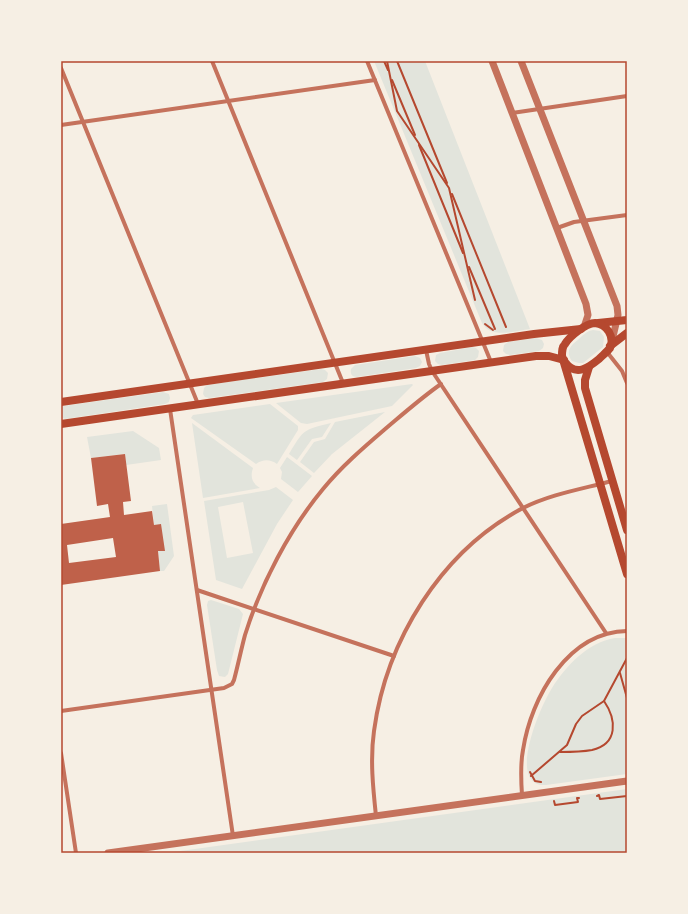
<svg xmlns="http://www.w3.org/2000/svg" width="688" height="914" viewBox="0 0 688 914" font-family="Karla,sans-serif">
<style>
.green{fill:#e2e4dc;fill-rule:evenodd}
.building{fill:#bf614a;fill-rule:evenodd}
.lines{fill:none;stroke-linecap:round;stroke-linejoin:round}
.path{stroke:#b5482f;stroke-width:2}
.minor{stroke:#c5725c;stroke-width:4}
.tertiary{stroke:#c5725c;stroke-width:7}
.secondary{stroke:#b5482f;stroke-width:8}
.neatline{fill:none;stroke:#b5482f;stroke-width:1.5}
</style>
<rect width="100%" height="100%" fill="#f6efe4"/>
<g class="green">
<path d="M374,61H425L530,329C514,331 491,339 482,323Z"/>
<path d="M593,330L600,331L604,337L603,347L583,363H579L572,361C565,351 571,345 579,339C583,335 587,331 593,330Z"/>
<path d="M536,338L542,340L544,344L543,348L539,351L510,355L506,354L503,351L504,345L508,342Z"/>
<path d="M472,347L476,348L479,351L478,357L475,360L442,365L438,364L435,361L436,355L440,353Z"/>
<path d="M415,356L420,358L422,362L420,366L416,368L357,377C352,377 350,374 351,369L355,365Z"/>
<path d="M321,369L325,370L328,373L327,379L323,382L209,398L205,397L203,394L204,388L207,385Z"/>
<path d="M412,384L413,385L392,406L307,424L301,423L276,403Z"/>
<path d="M163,392L169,394L170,398L169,402L165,404L65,419L61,417V407L63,406Z"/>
<path d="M270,404L298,426V430L277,464C270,459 263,459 256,464L191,418L193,415Z"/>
<path d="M385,412L332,454L314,473L300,462L314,442L325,439L335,422Z"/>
<path d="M192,423L253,468C250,477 252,483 260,488L203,498Z"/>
<path d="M331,423L322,437L312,439L297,460L289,454C304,429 303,430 331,423Z"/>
<path d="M133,431L159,448L161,460L126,465L124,454L91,458L87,437Z"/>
<path d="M287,457L312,476L298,492L281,479L282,472L280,468Z"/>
<path d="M276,487L293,500L277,524L242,589L216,580L204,501L269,490ZM243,502L253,553L227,558L218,507Z"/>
<path d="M167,504L174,556L164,571H160L158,551H164L154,525L152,506Z"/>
<path d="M211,600L239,609L243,614L228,674L225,677L219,676L217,670L207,605L208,601Z"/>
<path d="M615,638H627V774L546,785C505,787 541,705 552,688C566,666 588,642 615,638Z"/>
<path d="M627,789V853H166Z"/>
</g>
<path class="building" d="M125,454L131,501L123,502L124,515L152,511L154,525L161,524L165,551H158L160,571L61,585V524L110,517L108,504L97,506L91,458ZM113,538L116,557L69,563L67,545Z"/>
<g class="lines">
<g class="path">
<path d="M384,61L388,70"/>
<path d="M387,61L397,111L449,188L475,300"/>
<path d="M397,61L447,183"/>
<path d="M392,80L415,135"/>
<path d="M419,145L463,253"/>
<path d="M452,194L506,327"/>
<path d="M469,267L495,329"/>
<path d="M485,324L493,330"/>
<path d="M620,673L627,698"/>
<path d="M560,752C571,752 581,752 592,750C618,744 617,720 604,701"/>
<path d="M530,772L535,781L541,782"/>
<path d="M531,776L567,745L576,724L582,716L604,701L627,658"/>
<path d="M597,796L599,795L600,799L627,796"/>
<path d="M554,801L555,805L578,802L577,798H579"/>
</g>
<g class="minor">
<path d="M212,61L343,383"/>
<path d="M367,61L491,362"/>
<path d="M61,68L198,404"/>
<path d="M512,113L627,96"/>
<path d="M61,125L375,80"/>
<path d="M557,228L574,222L627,215"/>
<path d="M426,350L429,364L432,371L606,633"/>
<path d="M607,352L622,371L627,383"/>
<path d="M170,409L233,836"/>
<path d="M197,590L394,656"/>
<path d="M61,711L224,688L232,684L234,680C238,665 241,650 245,635C261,584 289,530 323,489C341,467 363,448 384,430C403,414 421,398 441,384"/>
<path d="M61,753L76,853"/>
<path d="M522,795C521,780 520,765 523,750C531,697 568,632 627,631"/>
<path d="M376,816C373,788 370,759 374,731C386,641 441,551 523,508C551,494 582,489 612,481"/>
</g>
<g class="tertiary">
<path d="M492,61L586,304L588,315L584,327"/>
<path d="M521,61L617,306L618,315L612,341"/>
<path d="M108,853L627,781"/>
</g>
<g class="secondary">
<path d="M598,323L627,320"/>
<path d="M610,346L627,333"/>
<path d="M565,362C576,377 588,368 599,359C603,355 607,352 610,348C615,337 607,324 595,323C586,323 569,337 565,344C562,347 562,351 562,356L627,574"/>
<path d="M589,367L585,380V388L627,530"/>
<path d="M61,402L534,334L581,329"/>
<path d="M61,424L536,356H549L564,360"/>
</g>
</g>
<rect width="688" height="914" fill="none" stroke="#f6efe4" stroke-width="124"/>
<rect x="62" y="62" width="564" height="790" class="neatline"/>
</svg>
